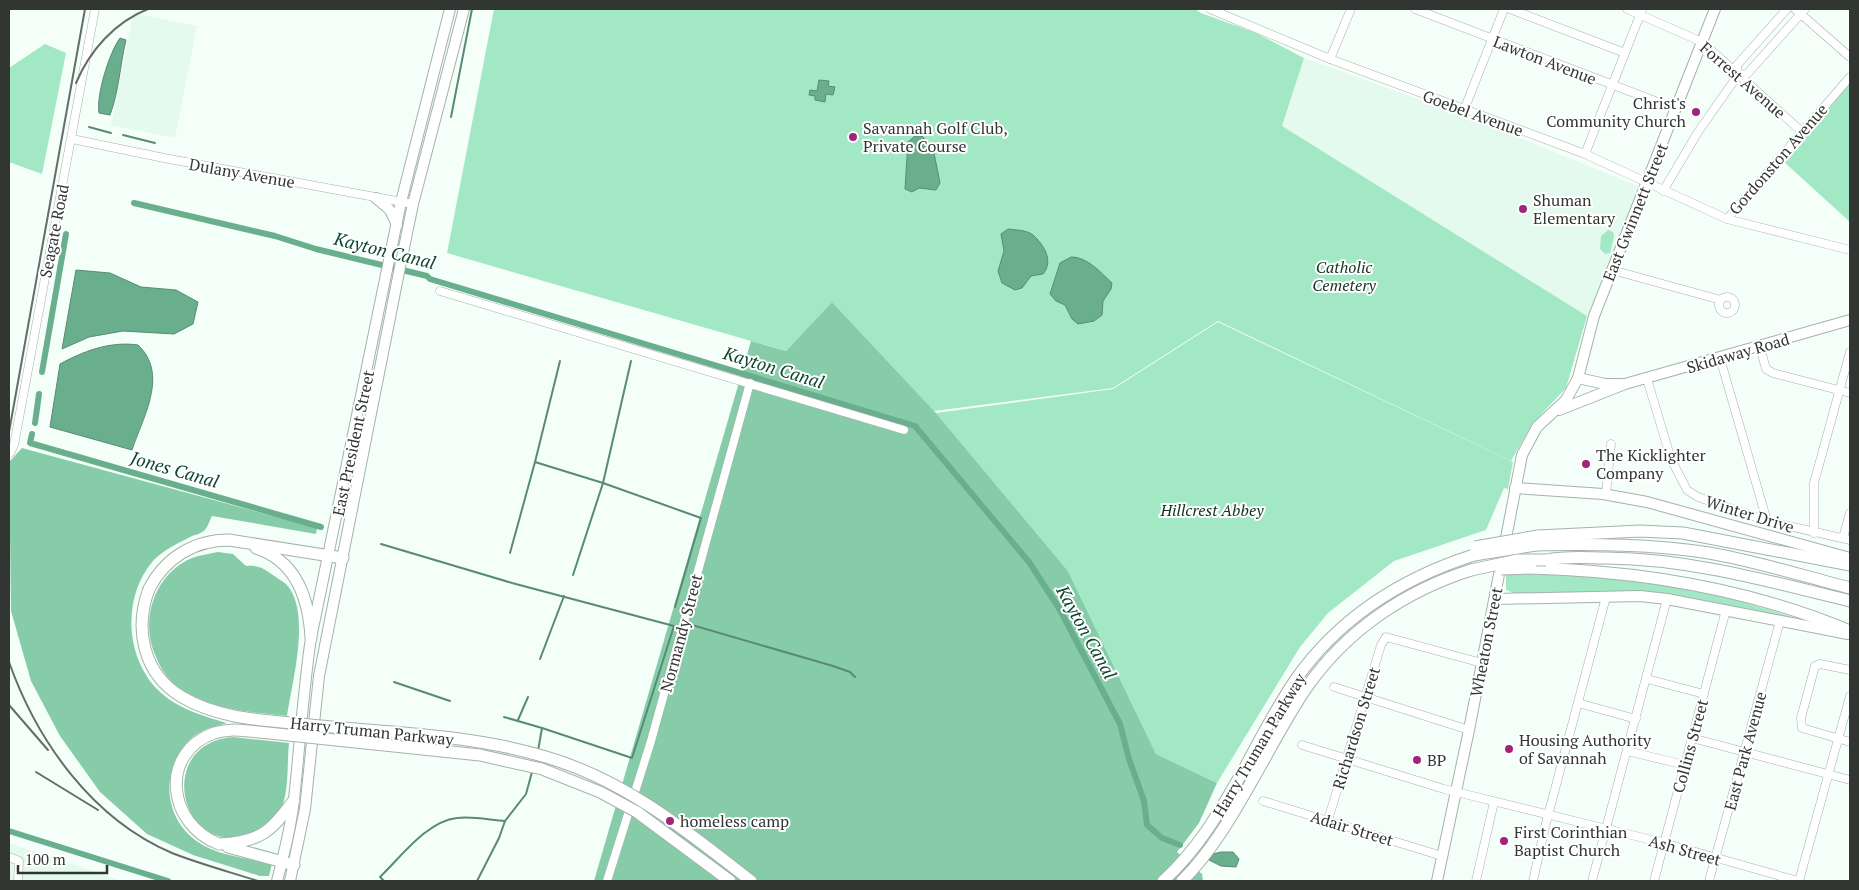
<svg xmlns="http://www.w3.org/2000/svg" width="1859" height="890" viewBox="0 0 1859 890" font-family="'PT Serif',serif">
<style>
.built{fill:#e4faee}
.green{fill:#a2e8c4}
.forest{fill:#87cca9}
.water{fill:#6aaf8d;stroke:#598b72}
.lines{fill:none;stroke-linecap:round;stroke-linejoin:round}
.stream{stroke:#598b72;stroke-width:2}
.canal{stroke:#6aaf8d;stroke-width:6}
.minor-casing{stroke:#a5b2ab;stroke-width:9}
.major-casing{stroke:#a5b2ab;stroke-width:12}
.highway-casing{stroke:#a5b2ab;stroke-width:13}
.minor{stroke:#fff;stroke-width:8}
.major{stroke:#fff;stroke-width:10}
.highway{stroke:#fff;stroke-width:11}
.rail{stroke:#666d69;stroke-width:2}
.highway-bridge-casing{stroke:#a5b2ab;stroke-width:13;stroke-linecap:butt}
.highway-bridge{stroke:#fff;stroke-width:11}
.poi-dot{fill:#a02479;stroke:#fff;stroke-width:2}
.labels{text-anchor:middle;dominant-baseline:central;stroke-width:4;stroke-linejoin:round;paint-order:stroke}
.street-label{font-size:16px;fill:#313633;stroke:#fff}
.poi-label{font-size:16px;fill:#313633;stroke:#fff;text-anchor:start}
.park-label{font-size:16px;font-style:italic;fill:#133324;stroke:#fff}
.water-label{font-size:18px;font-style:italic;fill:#0c462f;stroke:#fff}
</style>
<rect width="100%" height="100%" fill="#f3fff8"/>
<g class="built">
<path d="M133,13L197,26L175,138L111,125Z"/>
<path d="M1304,58L1476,120L1640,187L1587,316L1282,126Z"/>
<path d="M9,843L122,881H9Z"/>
</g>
<g class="green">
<path d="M494,9H1195L1201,13L1256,33L1304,58L1282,126L1587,316L1566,388L1532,424L1511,461L1218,321L1113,388L934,411L832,302L786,351L447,253Z"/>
<path d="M45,44L66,53L42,174L9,162V68Z"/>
<path d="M1850,80V222L1783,161Z"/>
<path d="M1608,230L1613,232L1614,237L1610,253L1605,254L1600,249L1601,236Z"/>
<path d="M1218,322L1513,462L1508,489L1504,488L1486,530L1394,561L1328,613L1300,647L1217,783L1156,754L1068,571L936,413L1113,389Z"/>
<path d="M1530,574C1576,576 1622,578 1667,585C1714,592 1760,607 1805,621L1618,592L1516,594L1506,590V575Z"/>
</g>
<g class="forest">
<path d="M832,302L936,413L1068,571L1156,754L1217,783L1199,823L1177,852L1202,874L1203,881H594L751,341L786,351Z"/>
<path d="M22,448L317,528L316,534L212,516C210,520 208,526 205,530C202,533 196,535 192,536C179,543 163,550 153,561C122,597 125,657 158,690C176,708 203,716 227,723C216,726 203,729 194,736C160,764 161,817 198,842C218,856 248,858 272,864L269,876H260L193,855L147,834L100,792L60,736L31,681L11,611L9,462Z"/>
<path d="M218,552L233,554L246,566C258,565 263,568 273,575C277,578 282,581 286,584C312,611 292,682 287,716C250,712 209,710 178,687C168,680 161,669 156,657C139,621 154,574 192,558C200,555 209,554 218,552Z"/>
<path d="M233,737L289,743C287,763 289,789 282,807C277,820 266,827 254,832C182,865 151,744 233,737Z"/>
</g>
<g class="water">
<path d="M120,38L126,40C120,65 119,91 110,115L99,113C96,96 109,53 120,38Z"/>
<path d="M819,80L829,81L828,86L835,87L833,95L826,94L825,102L815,100V96L809,95L810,90L817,91Z"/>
<path d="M915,136H922L933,148L940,183L936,190L919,188L912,192L905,189L908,142Z"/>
<path d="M1008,229C1015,230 1027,230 1033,235C1044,245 1054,261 1043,274L1031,276L1022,288L1015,290L1002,283L998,271L1004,251L1001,234Z"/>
<path d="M1071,257C1088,257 1101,273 1112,283L1111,289L1103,301L1102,315L1094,321L1078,324L1072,319L1065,305L1056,301L1050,294L1060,263Z"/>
<path d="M76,270L110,273L141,287L176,290L198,302L193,324L174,334L123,331L89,337L62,349Z"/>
<path d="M138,345C169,374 143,417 132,450L50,427L60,364C84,351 110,341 138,345Z"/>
<path d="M1221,852H1233L1239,859L1236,867L1221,866L1209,860L1213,854Z"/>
</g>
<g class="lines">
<g class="stream">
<path d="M451,117L472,9"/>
<path d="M89,127L111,133"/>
<path d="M123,135L155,143"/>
<path d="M535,462L560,361"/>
<path d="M381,544L512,583L674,626L632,758L542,728L538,751"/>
<path d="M510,553L535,462L603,483L631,361"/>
<path d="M573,575L603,483L701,518L675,607"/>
<path d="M692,625L833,666L850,672L855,677"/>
<path d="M540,659L564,596"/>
<path d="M394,682L450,701"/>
<path d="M504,717L542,728"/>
<path d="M518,720L528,697"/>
<path d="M505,821L526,794L532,772"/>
<path d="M384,881L380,877C401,857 427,821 457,818C472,816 490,820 505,821L499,838L477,881"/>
</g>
<g class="canal">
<path d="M134,203L275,236L316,249L427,276L430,279L915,426L1029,562L1060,610L1120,724L1129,759L1144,801L1147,825L1162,838L1180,845"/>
<path d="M42,372L66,234"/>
<path d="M35,423L39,394"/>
<path d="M32,434L30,443L321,527"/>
<path d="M9,831L168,881"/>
</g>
<defs>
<g id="minor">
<path d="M1210,9L1330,59L1585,154L1727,219L1850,250"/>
<path d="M1415,9L1676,109"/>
<path d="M1510,9L1625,53"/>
<path d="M1627,9L1702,42L1801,131"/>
<path d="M1795,9L1850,57"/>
<path d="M1330,59L1351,9"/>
<path d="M1738,75L1747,74L1805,9"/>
<path d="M1464,110L1504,9"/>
<path d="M72,139L164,158L413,204"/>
<path d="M1585,154L1642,10"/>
<path d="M1663,191L1698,132L1738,75L1737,65L1787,9"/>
<path d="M1727,219L1850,77"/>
<path d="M1612,270L1721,300"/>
<path d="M440,291L904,430"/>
<circle cx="1727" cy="305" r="8"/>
<path d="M1760,347L1766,369L1773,373L1850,393"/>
<path d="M1720,358L1767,521"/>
<path d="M1647,379L1671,459L1687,490L1698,497L1767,521L1850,540"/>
<path d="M10,453L14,445L95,9"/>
<path d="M1606,494L1611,444"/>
<path d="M1814,533V483L1850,352"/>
<path d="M1843,538L1850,513"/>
<path d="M1850,670L1820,664L1815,666L1801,718L1802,728L1850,742"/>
<path d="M1647,679L1704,694"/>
<path d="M1334,687L1469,730"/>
<path d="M1578,703L1636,719"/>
<path d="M1692,738L1850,780"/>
<path d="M1302,745L1444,789L1664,843L1798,881"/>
<path d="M1627,751L1685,765"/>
<path d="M1263,801L1442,856"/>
<path d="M1328,820L1381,645L1386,637L1482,663"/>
<path d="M9,857L19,861L18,881"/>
<path d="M607,881L651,741L750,383"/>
<path d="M1476,881L1494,802"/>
<path d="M1533,881L1546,823L1606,597"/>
<path d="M1592,881L1667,599"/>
<path d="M1654,881L1726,610"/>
<path d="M1709,881L1780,621"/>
<path d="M1799,881L1850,696"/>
</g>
<g id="major">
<path d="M376,198L390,210L397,225"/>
<path d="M1578,378L1605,384H1621"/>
<path d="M1559,410L1625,384L1850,320"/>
<path d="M1515,488L1603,494L1647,502L1850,558"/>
<path d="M1495,599L1640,596L1667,599L1848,634"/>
<path d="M277,881C284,854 291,827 294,799C300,745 303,691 311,638L401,202L450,9"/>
<path d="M290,881L305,809L319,676L399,272L413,204L464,9"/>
<path d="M1437,881L1469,730L1522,455L1537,427L1566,400L1578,378L1594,316L1715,9"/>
</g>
<g id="highway">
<path d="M1538,536L1640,531L1683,533L1850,565"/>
<path d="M1536,545C1594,544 1652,544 1709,553C1756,561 1803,576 1850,588"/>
<path d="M256,548C297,561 309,600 311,638"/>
<path d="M1546,560C1566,556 1587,558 1607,558C1691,559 1769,581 1850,601"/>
<path d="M1531,568C1640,571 1750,589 1850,631"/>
<path d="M149,589C165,558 194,540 229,540L343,558"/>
<path d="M219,844C260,842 271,832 294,800"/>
<path d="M228,847L294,865"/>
<path d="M1163,881C1198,850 1220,811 1243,771C1260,740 1276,708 1296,679C1340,617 1402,578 1474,555"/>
<path d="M1182,881C1212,851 1232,816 1253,779C1271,748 1287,716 1307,687C1347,630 1405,591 1471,570"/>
</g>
</defs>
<use href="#minor" class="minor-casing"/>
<use href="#major" class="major-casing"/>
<use href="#highway" class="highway-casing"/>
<use href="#minor" class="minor"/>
<use href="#major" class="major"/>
<use href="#highway" class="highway"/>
<g class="rail">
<path d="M76,83C90,50 115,22 148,9"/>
<path d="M9,432L85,9"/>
<path d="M9,662C37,741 92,819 172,853C200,864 230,872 258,881"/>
<path d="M9,705L48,750"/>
<path d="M36,772L98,810"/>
</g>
<defs>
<g id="highway-bridge">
<path d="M1475,547L1538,536"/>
<path d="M1474,555L1536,545"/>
<path d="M1501,569L1531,568"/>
<path d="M1471,570L1518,560H1546"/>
<path d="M149,589C134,629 143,674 182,697C221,720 267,720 310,725C389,733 470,734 546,757C625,780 687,831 751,881"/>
<path d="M219,844C167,824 159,753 214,733C226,729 237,730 249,731L480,755L542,769L600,792L637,812L730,881"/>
</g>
</defs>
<use href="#highway-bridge" class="highway-bridge-casing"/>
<use href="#highway-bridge" class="highway-bridge"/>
</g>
<g class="poi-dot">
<circle cx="1696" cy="112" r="5"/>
<circle cx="853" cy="137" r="5"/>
<circle cx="1523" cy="209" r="5"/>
<circle cx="1586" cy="464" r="5"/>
<circle cx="1509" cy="749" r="5"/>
<circle cx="1417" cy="760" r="5"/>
<circle cx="670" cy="821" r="5"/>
<circle cx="1504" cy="841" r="5"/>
</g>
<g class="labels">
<g class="street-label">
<text transform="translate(1545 60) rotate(21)">Lawton Avenue</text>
<text transform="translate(1743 80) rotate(41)">Forrest Avenue</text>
<text transform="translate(1473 113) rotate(20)">Goebel Avenue</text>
<text transform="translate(1778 159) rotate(-49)">Gordonston Avenue</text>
<text transform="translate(242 173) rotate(10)">Dulany Avenue</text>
<text transform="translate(1635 212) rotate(-68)">East Gwinnett Street</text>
<text transform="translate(54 231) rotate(-79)">Seagate Road</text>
<text transform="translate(1738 353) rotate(-16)">Skidaway Road</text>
<text transform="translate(353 443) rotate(-78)">East President Street</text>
<text transform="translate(1750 514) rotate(17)">Winter Drive</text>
<text transform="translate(681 633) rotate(-75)">Normandy Street</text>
<text transform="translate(1486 642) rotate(-79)">Wheaton Street</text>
<text transform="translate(1356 728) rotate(-73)">Richardson Street</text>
<text transform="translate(372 731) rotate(6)">Harry Truman Parkway</text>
<text transform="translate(1259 745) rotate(-59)">Harry Truman Parkway</text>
<text transform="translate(1690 746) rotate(-75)">Collins Street</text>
<text transform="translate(1745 751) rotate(-75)">East Park Avenue</text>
<text transform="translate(1352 828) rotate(17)">Adair Street</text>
<text transform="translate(1685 850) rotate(16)">Ash Street</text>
</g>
<g class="poi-label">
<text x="1686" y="103" text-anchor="end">Christ's<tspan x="1686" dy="18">Community Church</tspan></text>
<text x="863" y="128">Savannah Golf Club,<tspan x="863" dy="18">Private Course</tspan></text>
<text x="1533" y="200">Shuman<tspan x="1533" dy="18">Elementary</tspan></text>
<text x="1596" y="455">The Kicklighter<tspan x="1596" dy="18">Company</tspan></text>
<text x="1519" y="740">Housing Authority<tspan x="1519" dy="18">of Savannah</tspan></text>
<text x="1427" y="760">BP</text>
<text x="680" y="821">homeless camp</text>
<text x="1514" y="832">First Corinthian<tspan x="1514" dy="18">Baptist Church</tspan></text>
</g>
<g class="park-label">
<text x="1344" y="267">Catholic<tspan x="1344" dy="18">Cemetery</tspan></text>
<text x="1212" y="510">Hillcrest Abbey</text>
</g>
<g class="water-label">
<text transform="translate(385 250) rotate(14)">Kayton Canal</text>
<text transform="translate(774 367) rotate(17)">Kayton Canal</text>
<text transform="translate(175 469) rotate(16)">Jones Canal</text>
<text transform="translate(1087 632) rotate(61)">Kayton Canal</text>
</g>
</g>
<rect width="1859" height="890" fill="none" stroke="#313633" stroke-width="20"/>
<path d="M18 865v8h89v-8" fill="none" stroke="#313633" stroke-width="2.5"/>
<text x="25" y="865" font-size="15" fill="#313633" stroke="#ffffff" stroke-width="4" paint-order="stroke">100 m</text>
</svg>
